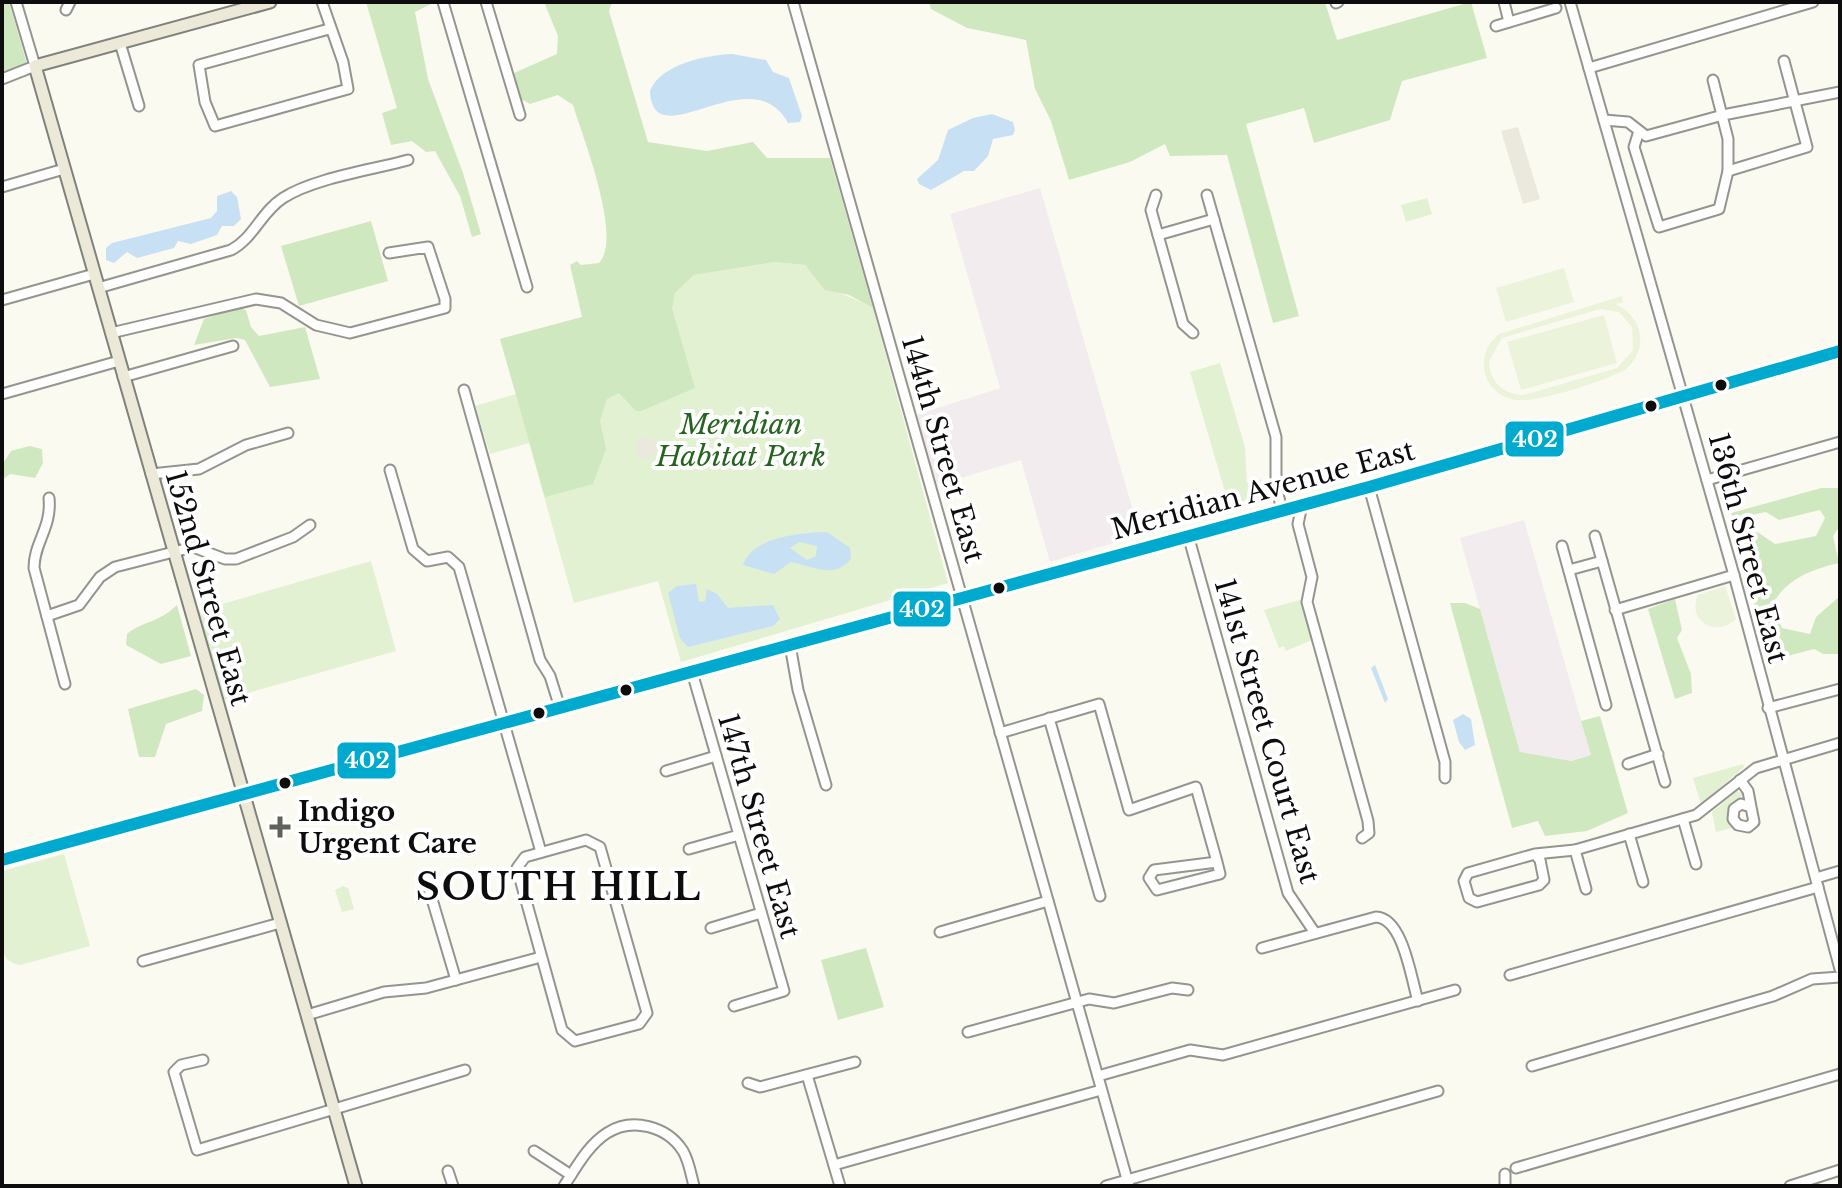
<svg xmlns="http://www.w3.org/2000/svg" width="1842" height="1188" viewBox="0 0 1842 1188" font-family="'Libre Baskerville',serif">
<style>
.industrial{fill:#f3ecee}
.green{fill:#e1f1d1}
.forest{fill:#d0e8c0}
.pitch{fill:#ebf4db;fill-rule:evenodd}
.plaza{fill:#ebe9dd}
.water{fill:#c8e0f4;fill-rule:evenodd}
.lines{fill:none;stroke-linecap:round;stroke-linejoin:round}
.minor-casing{stroke:#949490;stroke-width:13}
.major-casing{stroke:#81817d;stroke-width:15}
.minor{stroke:#fefefd;stroke-width:9}
.major{stroke:#ece9d8;stroke-width:11}
.bus-1-casing{stroke:#fff;stroke-width:18}
.bus-1{stroke:#00a9ce;stroke-width:12}
.bus-dot{fill:#0d0d0d;stroke:#fff;stroke-width:3}
.poi-dot{fill:#60605d;stroke:#fff;stroke-width:3}
.labels{text-anchor:middle;dominant-baseline:central;stroke-width:8;stroke-linejoin:round;paint-order:stroke}
.park-label{font-size:28px;font-style:italic;fill:#25641e;stroke:#fff}
.street-label{font-size:28px;fill:#0d0d0d;stroke:#fff}
.poi-label{font-size:28px;font-weight:bold;fill:#0d0d0d;stroke:#fff;text-anchor:start}
.district-label{font-size:36px;font-weight:bold;letter-spacing:2px;fill:#0d0d0d;stroke:#fff}
.line-badge{stroke:#fff;stroke-width:3}
.badge-label{font-size:22px;text-anchor:middle;font-weight:bold;fill:#fff}
</style>
<rect width="100%" height="100%" fill="#fbfaf1"/>
<g class="industrial">
<path d="M1040,188L1140,535L1050,562L1021,460L937,485L916,415L1000,388L950,214Z"/>
<path d="M1524,520L1591,755L1526,773L1460,538Z"/>
</g>
<g class="green">
<path d="M1427,198L1432,214L1406,222L1401,205Z"/>
<path d="M774,262L805,265C830,296 840,290 873,308L948,583L681,662L658,581L574,603L529,443L490,454L475,406L516,394L500,339L675,293L694,275Z"/>
<path d="M1220,363L1245,447L1247,483L1261,479L1263,501L1230,509L1190,372Z"/>
<path d="M371,561L396,651L223,700L198,611Z"/>
<path d="M1304,599L1312,640L1286,651L1284,646L1279,648L1264,610Z"/>
<path d="M1743,764L1744,767L1701,804L1693,778Z"/>
<path d="M1737,791L1744,794L1728,809L1732,828L1716,832L1712,812Z"/>
<path d="M64,854L90,946L20,965C9,963 5,959 2,948V871Z"/>
<path d="M343,886L348,888L354,909L342,912L335,890Z"/>
</g>
<g class="forest">
<path d="M2,2H9L27,64L2,72C2,49 2,27 2,2Z"/>
<path d="M366,2H435L415,12L428,79L463,173L481,234L472,237L460,196L435,151L426,152L412,141L391,145L382,113L397,108Z"/>
<path d="M544,2H612L609,11L648,142L707,151L753,142L767,158H830L873,308L849,295L825,290L805,265L774,262L694,275L675,293L672,308L695,388L641,411H636L619,393L607,399L600,421L606,449L593,484L545,497L500,339L582,317L570,265L577,261L581,265L599,263C623,238 583,138 573,105L558,95L530,104L521,99L514,73L557,54L558,36Z"/>
<path d="M929,2H1325L1337,40L1471,2L1487,58L1402,81L1390,120L1314,143L1304,108L1246,124L1299,316L1273,323L1227,155L1170,156L1165,144L1130,162L1069,180L1051,121L1035,89L1026,40L967,28L931,9Z"/>
<path d="M371,221L388,281L299,306L281,246Z"/>
<path d="M238,307L246,310L251,327L259,336L305,327L320,379L270,387L245,340L236,338L194,345L204,319Z"/>
<path d="M29,446L42,449L43,463L35,478L10,474L2,480V465L11,451Z"/>
<path d="M1821,488H1840V526L1833,536L1839,563C1812,569 1784,580 1772,606L1782,628L1810,634L1816,617L1840,596V654H1823L1814,649L1769,661L1734,527L1759,533L1775,544L1816,536L1825,518L1820,510L1779,520L1766,512L1733,519L1731,513Z"/>
<path d="M1675,599L1682,630L1677,638L1691,674L1692,693L1675,699L1648,609Z"/>
<path d="M1450,603H1465L1480,609L1520,752L1571,761L1591,755L1581,721L1600,716L1628,813L1587,831L1545,836L1538,821L1512,828Z"/>
<path d="M177,605L191,656L161,664L126,645L127,634C144,620 157,624 177,605Z"/>
<path d="M196,689L204,695L202,711L166,724L155,757H139L128,709Z"/>
<path d="M866,948L884,1007L838,1020L821,960Z"/>
</g>
<g class="pitch">
<path d="M1564,268L1574,302L1506,322L1496,288Z"/>
<path d="M1622,296L1623,302L1616,304C1644,318 1649,350 1625,370C1605,381 1537,403 1516,400C1501,398 1488,387 1485,373C1481,357 1487,344 1499,334ZM1600,309L1619,312L1632,327L1633,350L1617,368L1523,395C1503,394 1490,382 1489,361L1502,338Z"/>
<path d="M1604,315L1617,363L1521,390L1507,342Z"/>
<path d="M1725,586L1736,619C1717,638 1686,621 1698,595Z"/>
</g>
<g class="plaza">
<path d="M1518,127L1540,199L1523,204L1501,131Z"/>
<circle cx="646" cy="448" r="11"/>
</g>
<g class="water">
<path d="M732,54L766,60L773,72L789,78L802,116L800,122L788,123C751,55 653,160 650,91C660,64 707,55 732,54Z"/>
<path d="M992,114L1013,122L1015,130L1013,135L993,139L988,156L974,171H964L931,190L919,184L917,179L938,160L948,130L973,118Z"/>
<path d="M231,191L237,197L241,219L234,226H222L217,235L191,244L178,241L174,248L137,258L127,252L114,263L106,260V248L112,243L211,218L217,211V196Z"/>
<path d="M827,532L850,548L851,559C834,580 813,566 791,562L774,574L743,565C753,536 801,533 827,532ZM799,542L817,546L816,556L807,560L790,548Z"/>
<path d="M696,584L699,602L705,601L707,589L717,594L728,608L773,605L780,619L773,626L688,647L680,638L668,593L677,586Z"/>
<path d="M1375,665L1388,699L1385,703L1371,668Z"/>
<path d="M1463,714L1471,719L1475,745L1465,750L1459,742L1453,720Z"/>
</g>
<g class="lines">
<defs>
<g id="minor">
<path d="M322,2L343,62L348,89L215,126L205,102L199,65L329,29"/>
<path d="M443,2L527,287"/>
<path d="M486,2L520,115"/>
<path d="M793,2L1129,1186"/>
<path d="M1504,2L1509,22"/>
<path d="M1570,2L1734,575L1840,969"/>
<path d="M1336,3L1338,2"/>
<path d="M66,10L70,2"/>
<path d="M1496,26L1556,8"/>
<path d="M120,43L139,106"/>
<path d="M1589,68L1813,2"/>
<path d="M2,79L35,66L16,2"/>
<path d="M1604,120L1628,122L1646,136L1723,115L1840,92"/>
<path d="M1639,131L1634,147L1659,227L1719,209L1728,171V139L1713,80"/>
<path d="M1728,171L1807,147L1784,61"/>
<path d="M2,187L64,169"/>
<path d="M1156,195L1151,210L1183,324L1193,333"/>
<path d="M1207,195L1276,437V486L1282,510"/>
<path d="M1158,235L1214,219"/>
<path d="M98,288L231,250C254,238 261,212 283,198C314,178 372,170 408,160"/>
<path d="M2,300L94,274"/>
<path d="M111,333L256,299L281,303L316,325L350,333L445,308V299L428,247L389,253"/>
<path d="M123,377L233,346"/>
<path d="M464,390L540,660L550,676L560,708"/>
<path d="M2,394L119,361"/>
<path d="M390,470L413,549L427,561L448,557L459,567L541,852"/>
<path d="M151,474L199,469L246,445L288,433"/>
<path d="M1707,480L1840,442"/>
<path d="M1369,487L1445,762V778"/>
<path d="M49,498C52,528 34,542 34,568L65,684"/>
<path d="M1302,505L1298,524L1312,577L1307,602L1368,821L1369,833L1362,838"/>
<path d="M1188,535L1288,893L1315,933"/>
<path d="M1595,536L1665,782"/>
<path d="M1562,546L1606,705"/>
<path d="M1569,570L1602,561"/>
<path d="M1615,610L1734,575"/>
<path d="M47,616L79,605L100,577L115,567L193,547L225,559H236L293,537L310,525"/>
<path d="M790,645L798,690L826,785"/>
<path d="M692,672L784,991L734,1006"/>
<path d="M1768,708L1840,689"/>
<path d="M1049,718L1100,896"/>
<path d="M1000,733L1099,704L1129,810L1196,787L1217,862L1220,874L1157,890L1149,878L1154,870L1217,862"/>
<path d="M1628,764L1658,754"/>
<path d="M666,771L716,756"/>
<path d="M1740,780L1748,791L1751,807L1741,804L1734,809L1733,819L1738,825L1748,827L1754,822L1751,807"/>
<path d="M1683,819L1696,864"/>
<path d="M1629,834L1643,882"/>
<path d="M586,840L600,847L647,1013L639,1024L575,1041L562,1030L517,868L525,857Z"/>
<path d="M689,849L739,835"/>
<path d="M1575,850L1586,889"/>
<path d="M1535,854L1540,860L1544,880L1539,885L1477,902L1469,898L1464,881L1468,873L1535,854L1575,850L1696,815L1756,768L1840,743"/>
<path d="M1816,878L1840,871"/>
<path d="M426,879L456,980"/>
<path d="M711,928L761,913"/>
<path d="M940,932L1048,901"/>
<path d="M1262,948L1376,917C1403,918 1411,978 1418,1001"/>
<path d="M143,961L280,923"/>
<path d="M1510,975L1818,887"/>
<path d="M307,1015L384,992L426,988L541,957"/>
<path d="M968,1032L1089,999L1114,1003L1172,988L1188,990"/>
<path d="M203,1060L181,1065L174,1072L197,1150L465,1070"/>
<path d="M1532,1066L1773,996L1812,979L1840,977"/>
<path d="M807,1075L840,1186"/>
<path d="M1098,1076L1190,1050L1223,1055L1455,990"/>
<path d="M748,1083L760,1087L855,1062"/>
<path d="M534,1151L571,1175"/>
<path d="M834,1165L1101,1090"/>
<path d="M1516,1168L1840,1074"/>
<path d="M448,1171L453,1186"/>
<path d="M564,1186C576,1168 588,1145 607,1133C632,1117 667,1126 683,1151C689,1161 691,1175 694,1186"/>
<path d="M1106,1186L1438,1091"/>
<path d="M1505,1186V1174"/>
<path d="M1790,1186L1840,1170"/>
</g>
<g id="major">
<path d="M270,2L35,66L356,1186"/>
<path d="M2,860L1369,487L1840,351"/>
</g>
</defs>
<use href="#minor" class="minor-casing"/>
<use href="#major" class="major-casing"/>
<use href="#minor" class="minor"/>
<use href="#major" class="major"/>
<defs>
<path id="bus-1" d="M2,860L1369,487L1840,351"/>
</defs>
<use href="#bus-1" class="bus-1-casing"/>
<use href="#bus-1" class="bus-1"/>
</g>
<g class="bus-dot">
<circle cx="1721" cy="385" r="7"/>
<circle cx="1651" cy="406" r="7"/>
<circle cx="999" cy="588" r="7"/>
<circle cx="626" cy="690" r="7"/>
<circle cx="539" cy="713" r="7"/>
<circle cx="285" cy="783" r="7"/>
</g>
<path class="poi-dot" d="M276 815h8v8h8v8h-8v8h-8v-8h-8v-8h8z"/>
<g class="labels">
<g class="park-label">
<text x="741" y="424">Meridian<tspan x="741" dy="32">Habitat Park</tspan></text>
</g>
<g class="street-label">
<text transform="translate(943 449) rotate(74)">144th Street East</text>
<text transform="translate(1263 490) rotate(-15)">Meridian Avenue East</text>
<text transform="translate(1748 548) rotate(75)">136th Street East</text>
<text transform="translate(208 588) rotate(74)">152nd Street East</text>
<text transform="translate(1267 731) rotate(74)">141st Street Court East</text>
<text transform="translate(759 826) rotate(74)">147th Street East</text>
</g>
<g class="poi-label">
<text x="298" y="811">Indigo<tspan x="298" dy="32">Urgent Care</tspan></text>
</g>
<g class="district-label">
<text x="559" y="887">SOUTH HILL</text>
</g>
</g>
<g class="line-badge">
<rect x="1504" y="420" width="61" height="38" rx="8" fill="#00a9ce"/>
<rect x="892" y="590" width="60" height="38" rx="8" fill="#00a9ce"/>
<rect x="336" y="741" width="61" height="39" rx="8" fill="#00a9ce"/>
</g>
<g class="badge-label">
<text x="1535" y="447">402</text>
<text x="922" y="617">402</text>
<text x="367" y="768">402</text>
</g>
<rect width="1842" height="1188" fill="none" stroke="#0d0d0d" stroke-width="8"/>
</svg>
